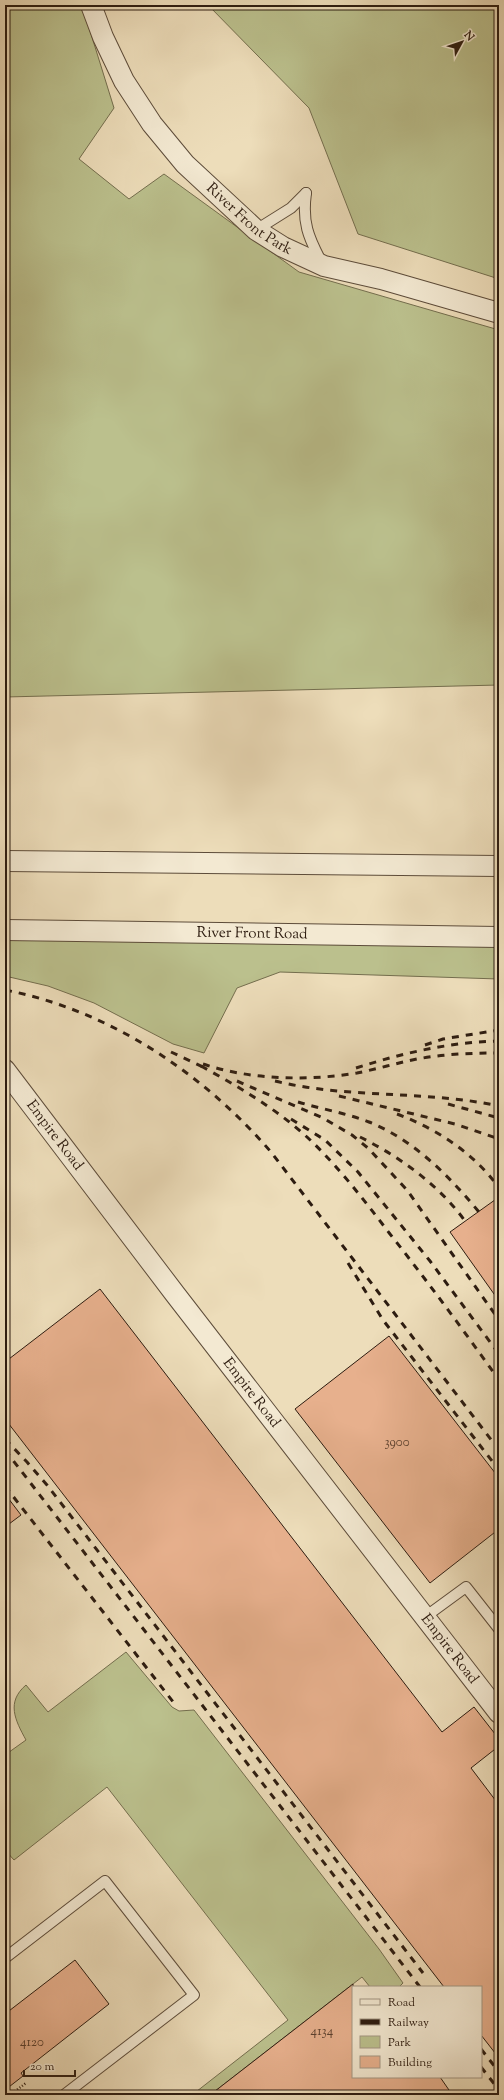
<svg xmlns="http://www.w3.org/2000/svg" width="504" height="2100" viewBox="0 0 504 2100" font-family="'Sorts Mill Goudy',serif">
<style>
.green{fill:#bbc08d;stroke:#746e4e}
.building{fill:#e7b08d;stroke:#2d1c10}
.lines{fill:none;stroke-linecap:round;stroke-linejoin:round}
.service-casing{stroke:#5d4c3a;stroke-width:12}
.minor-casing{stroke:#5d4c3a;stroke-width:22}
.path{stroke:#2d1c10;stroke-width:2.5;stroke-dasharray:1 2;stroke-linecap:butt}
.service{stroke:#f3e9d2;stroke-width:10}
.minor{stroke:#f3e9d2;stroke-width:20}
.rail{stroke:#2d1c10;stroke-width:3;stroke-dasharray:7 7;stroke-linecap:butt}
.labels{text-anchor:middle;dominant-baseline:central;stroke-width:3.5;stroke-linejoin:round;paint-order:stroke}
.number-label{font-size:13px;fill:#5c412f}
.street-label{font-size:15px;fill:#2d1c10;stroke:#f3e9d2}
</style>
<rect width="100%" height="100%" fill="#edddba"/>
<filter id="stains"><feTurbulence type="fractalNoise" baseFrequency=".005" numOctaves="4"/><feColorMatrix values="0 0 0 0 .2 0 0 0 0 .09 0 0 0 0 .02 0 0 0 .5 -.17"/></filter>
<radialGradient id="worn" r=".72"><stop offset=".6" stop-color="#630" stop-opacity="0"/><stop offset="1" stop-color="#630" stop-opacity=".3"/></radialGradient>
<g class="green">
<path d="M5,5H82L114,108L79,159L129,199L164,174L299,272L499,330V685L5,697Z"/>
<path d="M208,5H499V279L358,234L309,108Z"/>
<path d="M5,939L499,945V979L280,972L237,988L204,1053L173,1044L94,1003L48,986L5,976Z"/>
<path d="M126,1652L172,1707L179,1711L194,1710L379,1949L403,1983L399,1987H370L362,1977L210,2095H192L288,2020L107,1787L14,1860L5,1850V1755L26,1740C15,1720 6,1702 26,1685L48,1712Z"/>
</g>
<g class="building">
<path d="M499,1197V1301L450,1232Z"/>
<path d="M100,1289L442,1732L474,1707L499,1739V1746L471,1768L499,1805V2058L481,2035V1987H444L5,1419V1362Z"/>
<path d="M389,1336L499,1478V1529L430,1583L295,1409Z"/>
<path d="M5,1494L21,1515L5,1527Z"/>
<path d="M75,1960L109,2004L21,2073L23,2076L5,2090V2014Z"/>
<path d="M353,1984V2077H440L449,2090L442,2095H210Z"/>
</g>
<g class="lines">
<defs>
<g id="service">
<path d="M306,193C302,222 308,237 322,263"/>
<path d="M256,230L291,208L306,193"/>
<path d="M425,1617L466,1587L499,1629"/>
<path d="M5,1958L105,1881L194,1995L64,2095"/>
</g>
<g id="minor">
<path id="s1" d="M91,5L103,37L124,81L152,124L185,164L256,230L283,247L324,266L381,279L499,313"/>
<path d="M5,861L499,866"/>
<path id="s2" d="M5,930L499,937"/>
<path id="s3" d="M5,1070L175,1294L499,1713"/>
</g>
</defs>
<use href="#service" class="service-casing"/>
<use href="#minor" class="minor-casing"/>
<path class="path" d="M10,2095L26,2083"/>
<use href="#service" class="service"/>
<use href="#minor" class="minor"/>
<g class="rail">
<path d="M5,990C109,1010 203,1073 271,1152L499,1450"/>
<path d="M425,1045L443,1039L499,1030"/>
<path d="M171,1052L205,1068"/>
<path d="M203,1064C250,1080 309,1081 357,1073C377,1069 397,1063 417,1059C444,1054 472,1053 499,1053"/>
<path d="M201,1066C239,1087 275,1108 307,1137C338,1166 364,1200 390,1234C428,1282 464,1331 499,1380"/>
<path d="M356,1068C403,1053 450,1042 499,1041"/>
<path d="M237,1081L323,1118L352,1135L368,1148L407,1190L499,1320"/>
<path d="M275,1081C348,1099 425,1090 499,1106"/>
<path d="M339,1096L455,1124L499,1139"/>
<path d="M298,1102C321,1109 346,1113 369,1122C414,1140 449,1176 479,1212"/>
<path d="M448,1104L499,1118"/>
<path d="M397,1114C437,1129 474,1153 499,1188"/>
<path d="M291,1119L325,1140L358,1172L430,1261L499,1354"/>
<path d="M360,1137C400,1157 439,1185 465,1221"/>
<path d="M348,1263L383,1320L499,1470"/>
<path d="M5,1439L27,1462L47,1485L423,1973"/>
<path d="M5,1450L420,1987"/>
<path d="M5,1486L174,1703"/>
<path d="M481,2049L499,2072"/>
<path d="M481,2067L499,2090"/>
</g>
</g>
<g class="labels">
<g class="number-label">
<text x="397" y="1443">3900</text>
<text x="322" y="2032">4134</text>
<text x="32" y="2043">4120</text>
</g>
<g class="street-label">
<text stroke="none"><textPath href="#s1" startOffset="271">River Front Park</textPath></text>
<text stroke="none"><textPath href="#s2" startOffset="247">River Front Road</textPath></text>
<text stroke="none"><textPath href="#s3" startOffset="82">Empire Road</textPath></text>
<text stroke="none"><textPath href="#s3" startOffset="406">Empire Road</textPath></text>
<text stroke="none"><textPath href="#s3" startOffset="730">Empire Road</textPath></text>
</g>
</g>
<rect width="504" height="2100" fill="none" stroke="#edddba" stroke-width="20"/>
<rect x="6" y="6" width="492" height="2088" fill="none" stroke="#2d1c10" stroke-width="2"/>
<rect x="10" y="10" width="484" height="2080" fill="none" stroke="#2d1c10"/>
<rect x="352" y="1986" width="130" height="92" fill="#f3e9d2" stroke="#a49784"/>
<rect x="360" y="1999" width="20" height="6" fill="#f3e9d2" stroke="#a49784"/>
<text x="388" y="2006" font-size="12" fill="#2d1c10">Road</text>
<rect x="360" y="2019" width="20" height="6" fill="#2d1c10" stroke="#a49784"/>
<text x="388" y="2026" font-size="12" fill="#2d1c10">Railway</text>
<rect x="360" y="2036" width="20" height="12" fill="#bbc08d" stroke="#a49784"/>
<text x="388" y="2046" font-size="12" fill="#2d1c10">Park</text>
<rect x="360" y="2056" width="20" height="12" fill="#e7b08d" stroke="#a49784"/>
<text x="388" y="2066" font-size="12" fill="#2d1c10">Building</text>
<g transform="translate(462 42) rotate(50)" stroke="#f3e9d2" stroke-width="3" paint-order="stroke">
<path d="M0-3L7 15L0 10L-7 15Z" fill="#2d1c10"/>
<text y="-6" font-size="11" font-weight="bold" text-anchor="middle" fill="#2d1c10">N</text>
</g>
<path d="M24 2070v6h51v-6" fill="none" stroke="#2d1c10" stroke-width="2"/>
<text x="30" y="2070" font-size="12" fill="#2d1c10" stroke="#f3e9d2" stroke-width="3" paint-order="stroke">20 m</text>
<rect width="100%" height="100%" filter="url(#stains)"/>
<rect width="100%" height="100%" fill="url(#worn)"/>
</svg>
